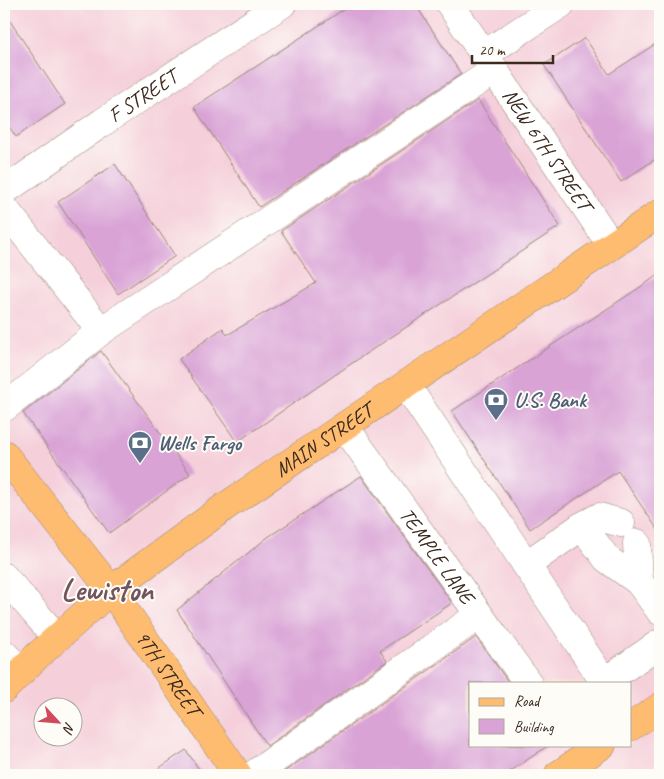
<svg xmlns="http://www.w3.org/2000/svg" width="664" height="779" viewBox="0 0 664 779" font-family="Caveat,sans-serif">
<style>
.built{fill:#f5cfda;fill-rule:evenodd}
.building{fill:#d9a3d6}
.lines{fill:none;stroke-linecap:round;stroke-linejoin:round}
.minor-casing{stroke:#988673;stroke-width:29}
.major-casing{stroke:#988673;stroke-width:29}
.minor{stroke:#fff;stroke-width:28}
.major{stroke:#febc70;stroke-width:28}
.labels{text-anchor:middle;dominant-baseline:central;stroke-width:4;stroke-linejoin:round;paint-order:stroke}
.street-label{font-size:21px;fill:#3b2a1e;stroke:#fdfcf7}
.service-label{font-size:21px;font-weight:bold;fill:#4e5e75;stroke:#fdfcf7;text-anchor:start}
.town-label{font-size:31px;font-weight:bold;fill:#72545e;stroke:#fdfcf7}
</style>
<rect width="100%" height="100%" fill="#fdfcf7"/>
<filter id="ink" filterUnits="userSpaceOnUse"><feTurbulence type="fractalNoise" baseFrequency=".02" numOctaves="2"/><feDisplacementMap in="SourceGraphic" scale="10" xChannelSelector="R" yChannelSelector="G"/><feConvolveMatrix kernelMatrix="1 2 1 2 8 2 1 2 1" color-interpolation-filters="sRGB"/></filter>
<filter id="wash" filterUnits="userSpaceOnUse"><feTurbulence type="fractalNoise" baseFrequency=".0096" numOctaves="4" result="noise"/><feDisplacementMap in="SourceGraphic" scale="20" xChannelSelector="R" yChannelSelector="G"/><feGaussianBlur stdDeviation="1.12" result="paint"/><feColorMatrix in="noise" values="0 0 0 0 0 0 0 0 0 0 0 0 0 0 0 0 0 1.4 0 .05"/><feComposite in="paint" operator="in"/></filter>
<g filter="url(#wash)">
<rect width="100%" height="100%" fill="#f4e2c8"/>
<path class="built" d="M4,4H660V775H4ZM470,683H630V745H470ZM42,706H72V736H42Z"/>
<g id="blocks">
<g class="building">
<path d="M352,4H415L461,74L259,207L194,107Z"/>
<path d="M4,12L65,104L16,137L4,119Z"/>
<path d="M585,38L609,74L660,41V156L621,182L544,65Z"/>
<path d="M478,100L560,226L364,355L237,442L179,359L223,328L227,335L316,283L281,231Z"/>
<path d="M115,164L175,256L118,294L58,202Z"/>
<path d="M660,274V533L618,471L530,529L452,411Z"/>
<path d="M101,351L190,474L109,533L23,413Z"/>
<path d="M361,476L452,603L380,651L387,661L267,746L177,610L268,537Z"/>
<path d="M476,637L509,683H470V745H549L505,775H286L284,772Z"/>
<path d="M186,750L203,775H149Z"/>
</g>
</g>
</g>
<g filter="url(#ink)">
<use href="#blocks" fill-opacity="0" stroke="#988673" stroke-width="1"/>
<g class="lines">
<defs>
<g id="minor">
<path id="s1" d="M450,4L611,245"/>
<path d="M485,54L561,4"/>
<path id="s2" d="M4,191L103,122L282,4"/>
<path d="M4,208L101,331"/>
<path d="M406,385L605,683"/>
<path d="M4,408L101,331L495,70"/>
<path id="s3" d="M345,427L528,683"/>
<path d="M582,526L599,517L621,523"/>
<path d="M637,543L639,582"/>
<path d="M526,565L582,526L607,559L639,582L660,611"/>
<path d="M4,577L57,638"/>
<path d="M4,654L21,671"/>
<path d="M604,682L660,643"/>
<path d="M253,775L479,615"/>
</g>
<g id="major">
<path id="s4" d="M4,454L111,590L238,775"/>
<path id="s5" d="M4,689L37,656L111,590L226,506L660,213"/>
<path d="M630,727L660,707"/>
<path d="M558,775L602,745"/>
</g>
</defs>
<use href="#minor" class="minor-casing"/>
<use href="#major" class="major-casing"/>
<use href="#minor" class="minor"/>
<use href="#major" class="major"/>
</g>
</g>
<defs>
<symbol id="bank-pin" viewBox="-11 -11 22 30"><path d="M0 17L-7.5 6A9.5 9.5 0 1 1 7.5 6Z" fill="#5c6f8a" stroke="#fdfcf7"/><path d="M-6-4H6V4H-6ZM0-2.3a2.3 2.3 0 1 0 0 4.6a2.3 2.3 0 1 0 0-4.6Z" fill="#fff"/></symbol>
</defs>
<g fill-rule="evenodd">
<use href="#bank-pin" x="482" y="386" width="28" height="38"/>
<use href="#bank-pin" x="126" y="429" width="28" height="38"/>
</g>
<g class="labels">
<g class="street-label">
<text stroke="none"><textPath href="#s2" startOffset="168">F STREET</textPath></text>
<text stroke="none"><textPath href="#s1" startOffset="175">NEW 6TH STREET</textPath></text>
<text stroke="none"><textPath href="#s5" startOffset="406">MAIN STREET</textPath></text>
<text stroke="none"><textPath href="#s3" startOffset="158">TEMPLE LANE</textPath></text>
<text stroke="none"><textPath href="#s4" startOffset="274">9TH STREET</textPath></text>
</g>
<g class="service-label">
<text x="514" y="400">U.S. Bank</text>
<text x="158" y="443">Wells Fargo</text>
</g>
<g class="town-label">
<text x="107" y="589">Lewiston</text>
</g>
</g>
<rect width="664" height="779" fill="none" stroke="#fdfcf7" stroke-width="20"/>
<rect x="469" y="682" width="162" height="65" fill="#fdfcf7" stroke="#afa8a0"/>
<rect x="479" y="698" width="25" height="8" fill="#febc70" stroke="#afa8a0"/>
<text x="514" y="706" font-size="15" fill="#3b2a1e">Road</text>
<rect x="479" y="719" width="25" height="15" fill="#d9a3d6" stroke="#afa8a0"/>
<text x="514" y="732" font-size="15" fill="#3b2a1e">Building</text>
<g transform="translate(58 722) rotate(116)"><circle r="24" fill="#fdfcf7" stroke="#afa8a0"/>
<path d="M0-4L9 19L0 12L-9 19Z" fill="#d1495b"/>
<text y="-8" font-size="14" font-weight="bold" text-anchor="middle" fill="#3b2a1e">N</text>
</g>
<path d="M472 55v8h81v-8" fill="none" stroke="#3b2a1e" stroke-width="2.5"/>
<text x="479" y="55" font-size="15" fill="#3b2a1e" stroke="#fdfcf7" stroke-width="4" paint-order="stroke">20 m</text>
</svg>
